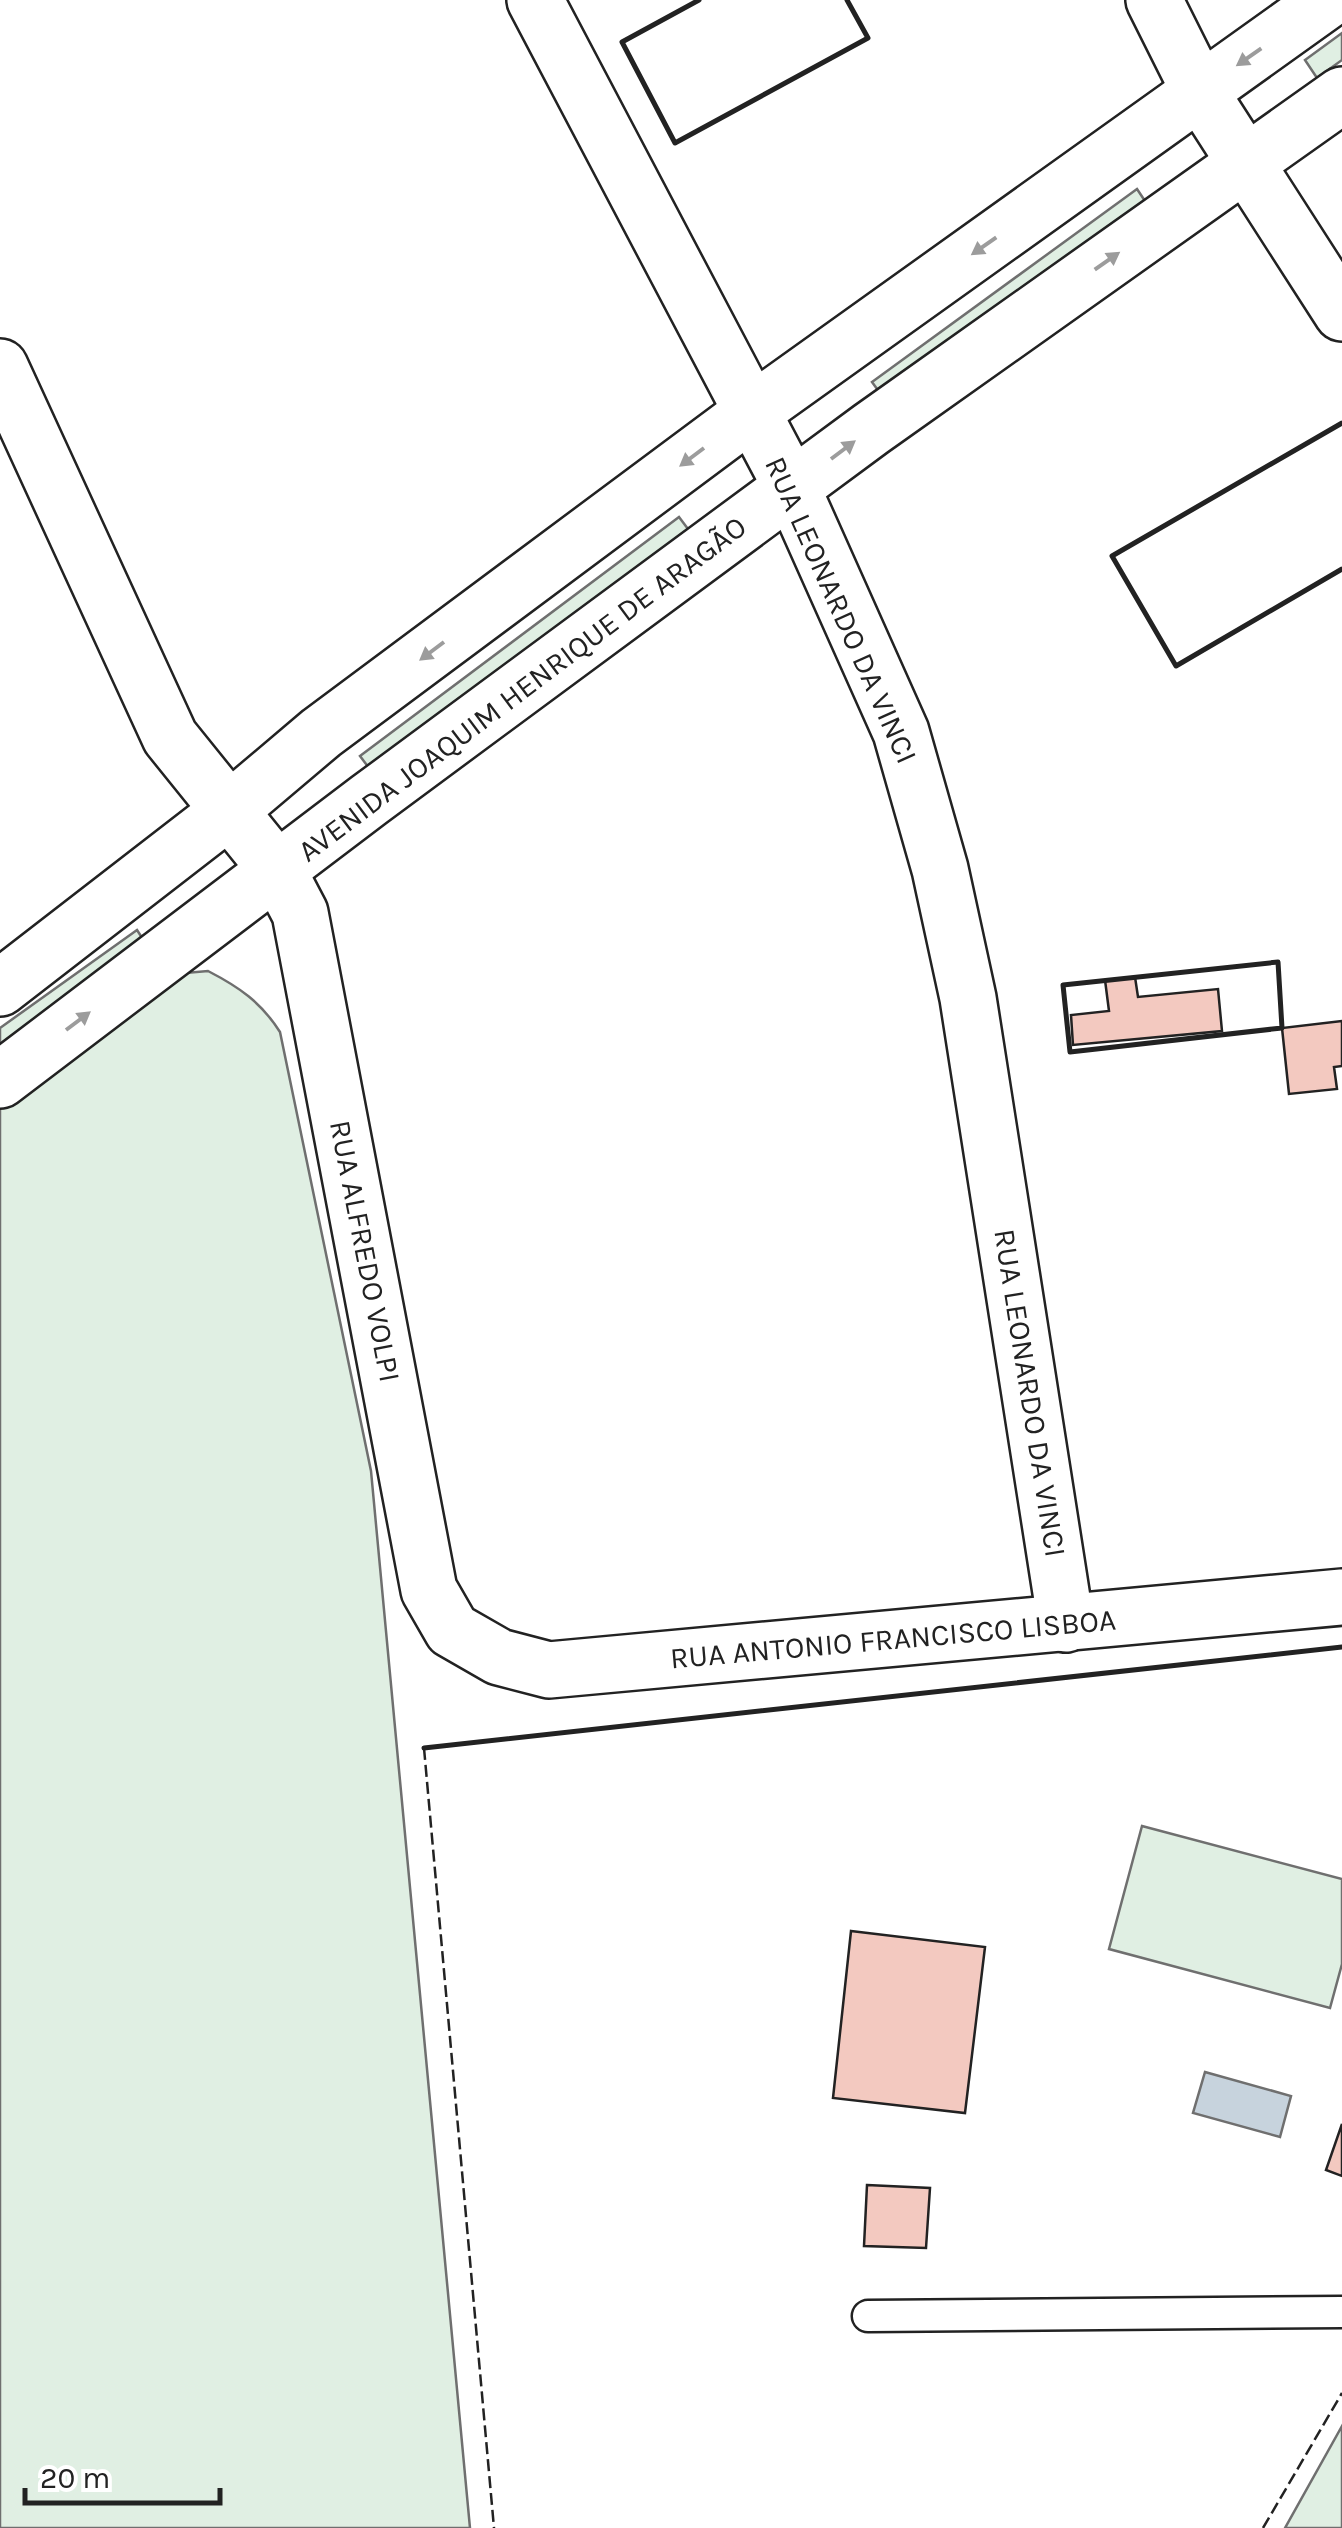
<svg xmlns="http://www.w3.org/2000/svg" width="1342" height="2528" viewBox="0 0 1342 2528" font-family="Karla,sans-serif">
<style>
.green{fill:#e0efe3;stroke:#6f6f6f;stroke-width:2.5}
.water{fill:#c7d3dd;stroke:#6f6f6f;stroke-width:2.5}
.building{fill:#f3c9c0;stroke:#222;stroke-width:2.5}
.lines{fill:none;stroke-linecap:round;stroke-linejoin:round}
.service-casing{stroke:#222;stroke-width:35}
.minor-casing{stroke:#222;stroke-width:60}
.service{stroke:#fff;stroke-width:30}
.minor{stroke:#fff;stroke-width:55}
.fence{stroke:#222;stroke-width:2.5;stroke-dasharray:12 5;stroke-linecap:butt}
.wall{stroke:#222;stroke-width:5}
.oneway{fill:#9c9c9c}
.labels{text-anchor:middle;dominant-baseline:central;stroke-width:8;stroke-linejoin:round;paint-order:stroke}
.street-label{font-size:30px;fill:#222;stroke:#fff}
</style>
<rect width="100%" height="100%" fill="#fff"/>
<g class="green">
<path d="M1342,33V60L1317,78L1305,60Z"/>
<path d="M1137,189L1149,207L885,400L872,382Z"/>
<path d="M679,517L694,537L375,776L360,756Z"/>
<path d="M137,930L148,947L0,1054V1028Z"/>
<path d="M208,971C239,987 261,1002 280,1032L371,1471L470,2528H0V1100L174,974Z"/>
<path d="M1142,1826L1342,1879V1964L1330,2008L1109,1949Z"/>
<path d="M1342,2426V2528H1285Z"/>
</g>
<path class="water" d="M1205,2072L1291,2096L1280,2137L1193,2113Z"/>
<g class="building">
<path d="M1135,977L1138,997L1218,989L1222,1031L1073,1045L1071,1015L1109,1011L1105,980Z"/>
<path d="M1342,1021V1066L1334,1067L1337,1089L1289,1094L1282,1028Z"/>
<path d="M851,1931L985,1947L965,2113L833,2098Z"/>
<path d="M1342,2124V2176L1326,2170Z"/>
<path d="M867,2185L930,2188L926,2248L864,2246Z"/>
</g>
<g class="lines">
<defs>
<path id="service" d="M868,2316L1342,2312"/>
<g id="minor">
<path d="M535,0L792,488L901,732L940,869L968,998L1066,1624"/>
<path d="M1154,0L1200,92L1342,313"/>
<path d="M0,367L170,737L278,871L300,913L429,1590L452,1630L499,1657L549,1670L1342,1597"/>
<path d="M0,988L230,810L321,733L752,412L1328,0"/>
<path d="M0,1080L369,800L871,429L1342,95"/>
</g>
</defs>
<use href="#service" class="service-casing"/>
<use href="#minor" class="minor-casing"/>
<use href="#service" class="service"/>
<use href="#minor" class="minor"/>
<g class="fence">
<path d="M424,1748L494,2528"/>
<path d="M1263,2528L1342,2393"/>
</g>
<g class="wall">
<path d="M699,0L622,42L675,143L868,38L847,0"/>
<path d="M1342,423L1112,556L1176,666L1342,569"/>
<path d="M1278,962L1282,1028L1070,1052L1063,985Z"/>
<path d="M424,1748L1342,1647"/>
</g>
</g>
<defs><path id="oneway-solid" d="M-6-.8H1V-3.2L6.5 0L1 3.2V.8H-6Z" transform="scale(2.5)"/></defs>
<g class="oneway">
<use href="#oneway-solid" transform="translate(1249 57) rotate(145)"/>
<use href="#oneway-solid" transform="translate(984 246) rotate(145)"/>
<use href="#oneway-solid" transform="translate(1107 261) rotate(-35)"/>
<use href="#oneway-solid" transform="translate(843 450) rotate(-37)"/>
<use href="#oneway-solid" transform="translate(692 457) rotate(143)"/>
<use href="#oneway-solid" transform="translate(432 651) rotate(143)"/>
<use href="#oneway-solid" transform="translate(78 1021) rotate(-37)"/>
</g>
<g class="labels">
<g class="street-label">
<text transform="translate(841 610) rotate(66)">RUA LEONARDO DA VINCI</text>
<text transform="translate(522 689) rotate(-37)">AVENIDA JOAQUIM HENRIQUE DE ARAGÃO</text>
<text transform="translate(365 1251) rotate(79)">RUA ALFREDO VOLPI</text>
<text transform="translate(1030 1393) rotate(81)">RUA LEONARDO DA VINCI</text>
<text transform="translate(893 1639) rotate(-5)">RUA ANTONIO FRANCISCO LISBOA</text>
</g>
</g>
<path d="M25 2488v15h195v-15" fill="none" stroke="#222222" stroke-width="5"/>
<text x="40" y="2488" font-size="30" fill="#222222" stroke="#ffffff" stroke-width="8" paint-order="stroke">20 m</text>
</svg>
